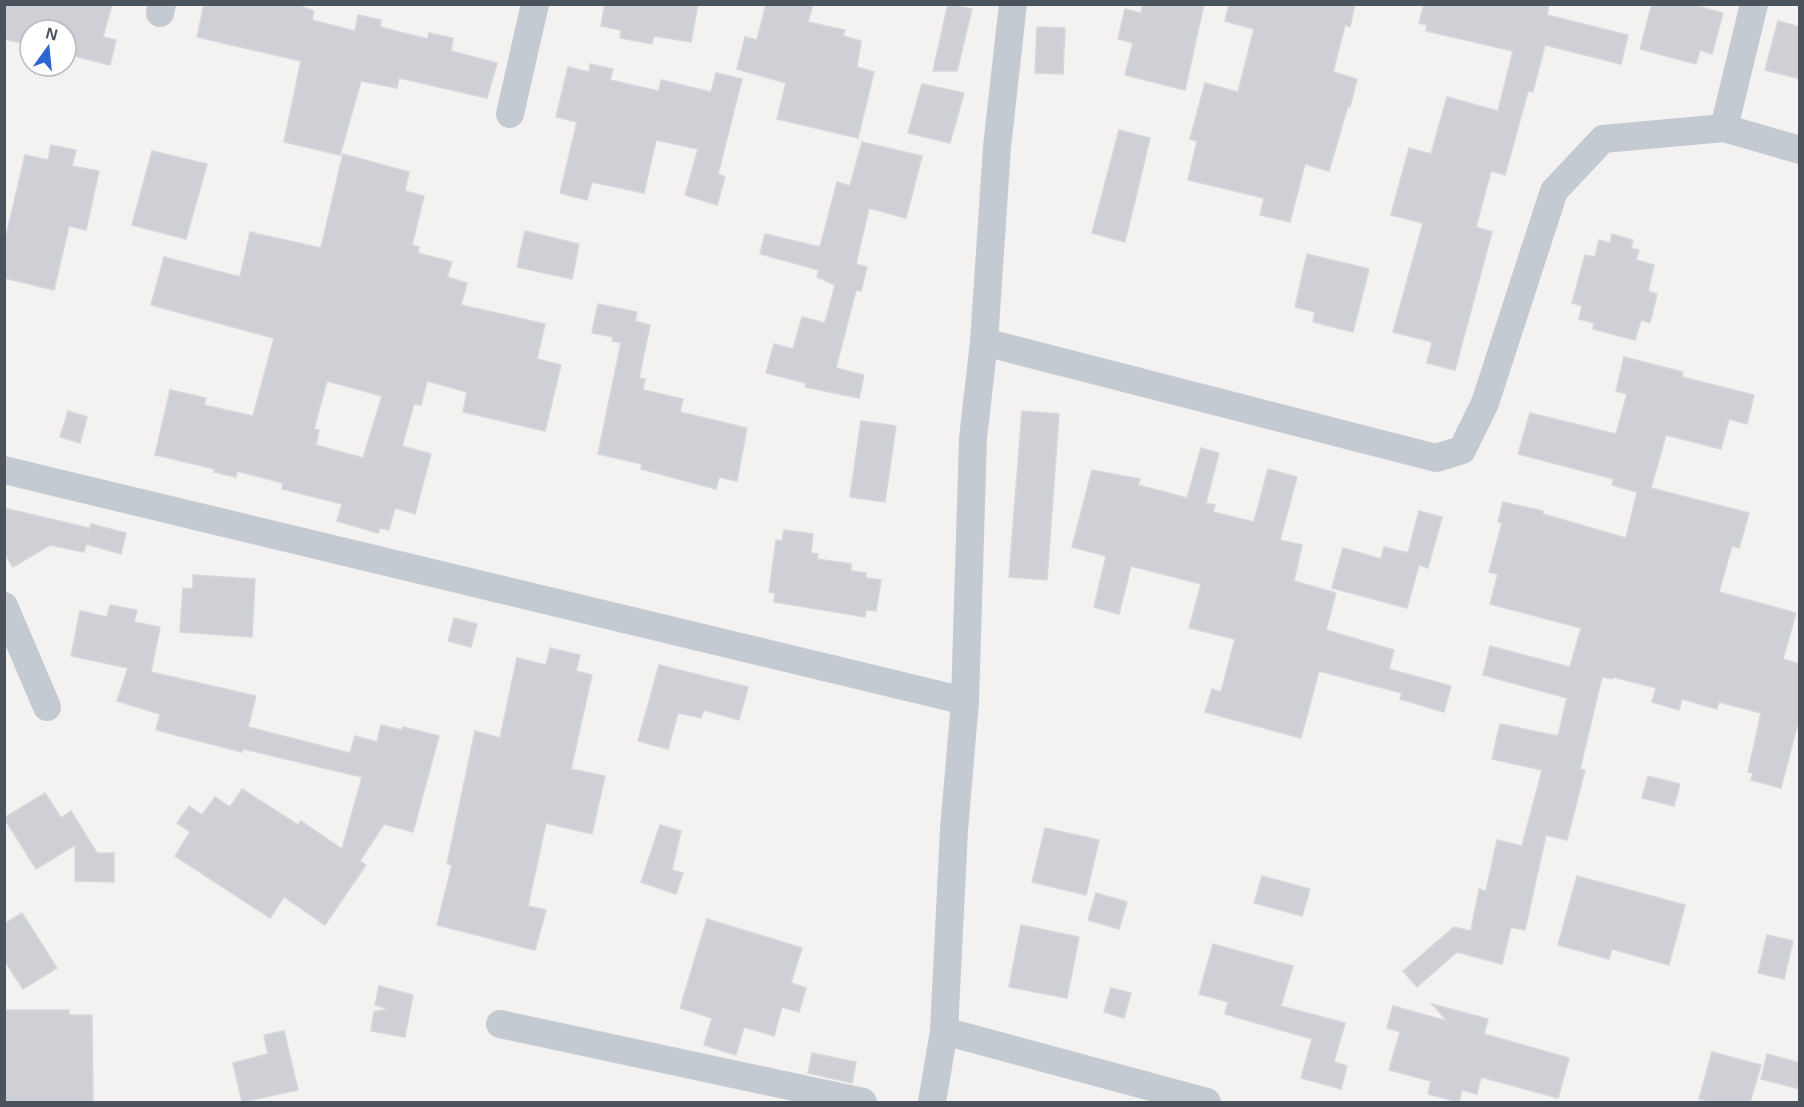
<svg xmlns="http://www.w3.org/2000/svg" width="1804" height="1107" viewBox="0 0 1804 1107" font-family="Arial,sans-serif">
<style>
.building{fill:#cfd0d5;stroke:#d6d7dc;stroke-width:1.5;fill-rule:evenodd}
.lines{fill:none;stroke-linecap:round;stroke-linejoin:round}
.minor{stroke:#c4cad1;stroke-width:28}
</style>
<rect width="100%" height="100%" fill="#f3f2f1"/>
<g class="building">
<path d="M4,4H112L103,37L116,40L110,65L66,54V30H30V45L4,39Z"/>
<path d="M204,4H295L314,11L312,20L355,31L358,15L381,20L380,27L428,39L429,33L453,38L451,51L497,63L487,98L399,78L397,88L361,81L340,155L284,142L301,61L197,37Z"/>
<path d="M605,4H698L691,42L654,36L652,44L620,38L621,30L601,26Z"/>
<path d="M766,4H813L808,22L845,30L843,36L861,41L857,67L874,72L858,138L777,119L786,83L737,69L745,37L757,40Z"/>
<path d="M948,4L972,9L957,71H933Z"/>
<path d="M1143,4H1204L1185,90L1125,75L1133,43L1118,39L1125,9L1141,13Z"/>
<path d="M1229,4H1355L1350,27L1345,25L1333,72L1357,79L1350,107L1348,106L1329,171L1305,164L1290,222L1260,215L1264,198L1188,180L1197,141L1190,139L1205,83L1238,92L1254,29L1225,21Z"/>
<path d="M1424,4H1549L1547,15L1628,35L1621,64L1545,45L1533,92L1528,91L1505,175L1491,171L1476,227L1492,232L1455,370L1427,363L1432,342L1393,332L1423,223L1391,215L1409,148L1431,154L1447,97L1498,111L1513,51L1426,31L1427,25L1419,23Z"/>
<path d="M1652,4H1690L1723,13L1712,54L1700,50L1696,64L1640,49Z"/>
<path d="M1778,21L1800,27V79L1765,70Z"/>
<path d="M1037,27L1065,28L1063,74L1035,73Z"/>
<path d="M590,64L613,69L610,80L659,91L661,80L711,92L716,73L742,79L718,174L725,177L717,205L685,195L698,149L656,140L644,193L592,182L587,200L560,193L577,122L556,117L568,67L589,72Z"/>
<path d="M922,84L964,93L950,143L908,133Z"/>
<path d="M1119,130L1150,138L1125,242L1092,233Z"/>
<path d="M862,142L922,156L906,218L869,208L856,264L867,267L861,291L856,290L836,368L864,375L859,398L805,387L806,383L766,373L774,344L793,349L802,317L825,323L835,285L817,277L819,270L760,254L765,234L820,247L837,182L850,186Z"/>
<path d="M51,145L76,150L72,166L99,171L86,230L69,226L54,290L4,278V245L25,155L48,160Z"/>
<path d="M152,151L207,164L186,239L132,225Z"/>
<path d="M343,154L409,172L405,191L424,196L412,245L419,247L418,253L452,262L447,277L467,283L461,305L545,324L537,359L561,365L545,431L463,412L467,392L427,381L421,405L414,404L402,446L431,454L415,514L395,508L389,530L380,528L378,533L337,521L342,504L282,489L283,483L237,471L236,477L214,472L215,469L155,455L170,390L206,398L204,405L253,416L274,338L151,305L164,257L240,277L250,232L321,248ZM327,381L382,396L363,458L316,445L319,430L314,429Z"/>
<path d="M525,231L579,244L572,279L517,267Z"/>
<path d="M1612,234L1633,240L1631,248L1639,250L1636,260L1654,265L1648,291L1657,294L1650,323L1641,320L1635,340L1593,329L1594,323L1579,319L1582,306L1572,303L1585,255L1595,257L1599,240L1610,243Z"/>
<path d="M1307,254L1369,269L1353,332L1313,322L1315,312L1295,307Z"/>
<path d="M598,304L637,312L635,321L650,325L639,378L645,379L643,390L683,399L680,412L747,428L737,481L719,477L716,489L641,469L642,464L598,454L621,343L612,341L613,337L592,333Z"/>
<path d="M1624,357L1683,372L1682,377L1754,395L1747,424L1729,419L1721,449L1666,435L1651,488L1749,513L1739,548L1732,546L1719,592L1796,613L1783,659L1800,664V715L1781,788L1751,780L1753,773L1748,772L1761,713L1719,702L1717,709L1682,699L1679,710L1652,702L1656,688L1613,677L1612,679L1602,677L1580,769L1585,770L1567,840L1546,835L1525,930L1511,927L1502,964L1457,952L1417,987L1403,971L1454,927L1471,931L1479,889L1486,891L1497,840L1522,846L1542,770L1492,759L1500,724L1558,736L1567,698L1483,675L1490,646L1570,667L1581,628L1490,604L1498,574L1489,572L1502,523L1498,522L1503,502L1543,511V514L1626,538L1637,492L1612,485L1614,479L1518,454L1530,413L1616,434L1627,394L1616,391Z"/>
<path d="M68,411L87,417L80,443L60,437Z"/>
<path d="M1022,411L1059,414L1047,580L1009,577Z"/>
<path d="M861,421L896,426L885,502L850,497Z"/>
<path d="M1201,448L1219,453L1206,503L1215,505L1213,512L1254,522L1268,469L1297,477L1280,540L1302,545L1294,581L1336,593L1326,630L1394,650L1389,669L1451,686L1444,712L1400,699L1402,693L1319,671L1301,738L1205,712L1212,689L1221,692L1235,639L1189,628L1201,584L1131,566L1119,614L1094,607L1106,556L1072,547L1092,470L1140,479L1138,485L1187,498Z"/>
<path d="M4,508L89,528L87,538L91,524L126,533L121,554L86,544L84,552L50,545L13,567L4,553Z"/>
<path d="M1419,511L1442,517L1428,568L1419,565L1407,608L1332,588L1343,548L1381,559L1384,547L1408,553Z"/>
<path d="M784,530L813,534L811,553L818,554L817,559L851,564V571L866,573V578L881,580L876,611L866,610L865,617L774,602L775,593L769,592L776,540L782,541Z"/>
<path d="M193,575L255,579L252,637L180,632L183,588L193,589Z"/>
<path d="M110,605L137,610L134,622L160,627L151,672L256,696L248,727L350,753L355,736L377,742L381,725L402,730L403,727L439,736L413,832L384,824L360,861L366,865L325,925L284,897L270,918L175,856L190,832L177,823L189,806L202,815L215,797L230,807L242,789L298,825L301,821L342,849L362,777L243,749L242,752L156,730L160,714L117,701L128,668L71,656L80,611L107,617Z"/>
<path d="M454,618L477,624L471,647L448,641Z"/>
<path d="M550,648L580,655L576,671L592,675L571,769L605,776L592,834L546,823L528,906L546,910L535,950L437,925L452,865L447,864L475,731L500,738L517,658L546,665Z"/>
<path d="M659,665L748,687L739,720L704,710L701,718L678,713L668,749L638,741Z"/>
<path d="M1648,776L1680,784L1674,806L1642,798Z"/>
<path d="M45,793L61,818L71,811L97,853H114V882L75,881V845L36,869L4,818Z"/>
<path d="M660,825L681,831L672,870L683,873L676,894L641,882Z"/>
<path d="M1045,828L1099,840L1086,895L1032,882Z"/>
<path d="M1262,876L1310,889L1302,916L1254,903Z"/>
<path d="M1577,876L1685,905L1669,965L1612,949L1609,959L1558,945Z"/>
<path d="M1096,893L1127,902L1119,929L1088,920Z"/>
<path d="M22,913L57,968L23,989L4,960V924Z"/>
<path d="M707,919L802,948L791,983L806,988L799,1012L782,1007L774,1036L744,1027L736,1055L704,1045L712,1018L680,1008Z"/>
<path d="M1021,925L1079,937L1067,998L1009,987Z"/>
<path d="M1767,935L1793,941L1784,979L1758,973Z"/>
<path d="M1213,944L1293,966L1281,1006L1345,1023L1334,1062L1347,1066L1341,1089L1301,1078L1312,1039L1225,1014L1228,1002L1199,994Z"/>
<path d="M379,986L413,995L405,1037L371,1031L374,1012L388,1009L375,1005Z"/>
<path d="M1111,988L1131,993L1124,1018L1104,1012Z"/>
<path d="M1432,1004L1488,1019L1484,1034L1569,1058L1558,1098L1481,1077L1477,1094L1462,1090L1459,1102L1428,1094L1431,1081L1389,1070L1400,1032L1387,1028L1393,1006L1447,1021Z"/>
<path d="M4,1010H69V1015H92L93,1102H4Z"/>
<path d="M284,1031L298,1090L242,1102L233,1063L268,1054L264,1035Z"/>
<path d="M1712,1052L1761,1065L1750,1102H1711L1699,1099Z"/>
<path d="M812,1053L856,1062L852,1083L808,1073Z"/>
<path d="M1767,1054L1800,1063V1089L1761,1079Z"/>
</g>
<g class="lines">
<g class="minor">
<path d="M160,13L162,4"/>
<path d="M510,114L535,4"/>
<path d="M1724,128L1754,4"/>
<path d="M984,342L1436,458L1462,450L1485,403L1554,191L1603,139L1724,128L1800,150"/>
<path d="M4,470L965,701"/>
<path d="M4,606L47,707"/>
<path d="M500,1024L863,1102"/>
<path d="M944,1031L1207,1102"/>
<path d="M932,1102L944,1031L954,830L965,701L973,438L984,342L997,147L1013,4"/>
</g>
</g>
<rect width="1804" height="1107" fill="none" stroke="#4b535d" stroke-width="12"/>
<g transform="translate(48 48) rotate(15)"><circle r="28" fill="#ffffff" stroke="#b7babe" stroke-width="1.5"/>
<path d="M0-4.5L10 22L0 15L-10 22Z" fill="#2d65d2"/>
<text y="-9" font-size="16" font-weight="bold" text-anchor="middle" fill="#4b535d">N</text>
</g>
</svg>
